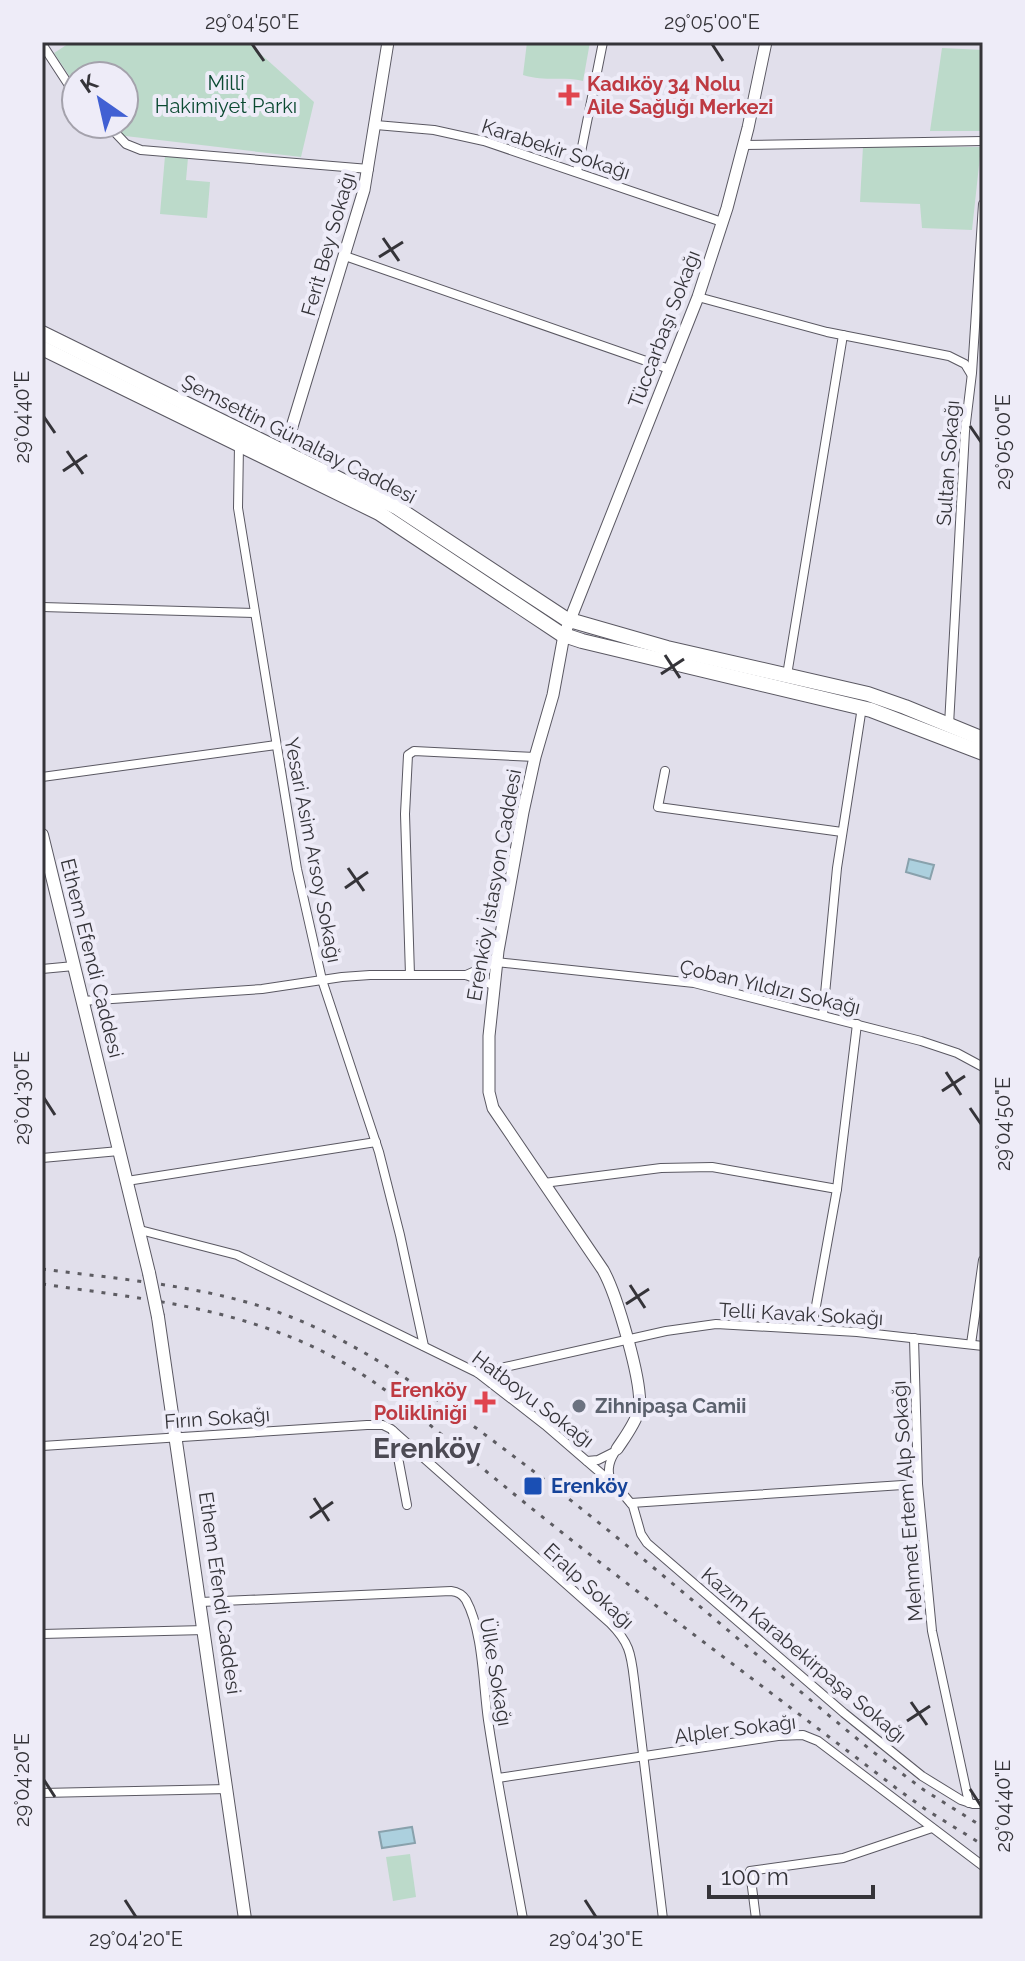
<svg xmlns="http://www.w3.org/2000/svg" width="1025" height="1961" viewBox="0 0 1025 1961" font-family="Raleway,sans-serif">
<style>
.green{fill:#bcdaca}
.water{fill:#acd0de;stroke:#88a1ac;stroke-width:2}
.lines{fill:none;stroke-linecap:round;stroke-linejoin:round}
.minor-casing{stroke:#5a5862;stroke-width:10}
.tertiary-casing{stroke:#5a5862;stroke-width:13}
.secondary-casing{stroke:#5a5862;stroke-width:14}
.primary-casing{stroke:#5a5862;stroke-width:16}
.minor{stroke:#fff;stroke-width:8}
.tertiary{stroke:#fff;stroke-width:11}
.secondary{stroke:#fff;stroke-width:12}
.primary{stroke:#fff;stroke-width:14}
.rail{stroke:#5d5c62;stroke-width:3;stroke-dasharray:4 8;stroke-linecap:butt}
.secondary-bridge-casing{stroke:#5a5862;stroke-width:14;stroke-linecap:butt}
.secondary-bridge{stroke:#fff;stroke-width:12}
.ticks{fill:none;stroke:#353439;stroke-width:3}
.health-dot{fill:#e0444e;stroke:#eeecf8;stroke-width:3}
.worship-dot{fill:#6b7280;stroke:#eeecf8;stroke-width:3}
.transit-dot{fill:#1a4fb4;stroke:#eeecf8;stroke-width:3}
.labels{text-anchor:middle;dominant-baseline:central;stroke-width:8;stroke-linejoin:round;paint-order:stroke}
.park-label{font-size:20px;fill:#0b4a32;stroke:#eeecf8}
.health-label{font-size:20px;font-weight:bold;fill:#be3a42;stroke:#eeecf8;text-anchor:start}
.street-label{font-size:20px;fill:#353439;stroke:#eeecf8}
.worship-label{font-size:20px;font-weight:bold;fill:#5b616d;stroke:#eeecf8;text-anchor:start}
.transit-label{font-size:20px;font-weight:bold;fill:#164399;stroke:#eeecf8;text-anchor:start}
.district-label{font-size:28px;font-weight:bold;fill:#4c4a54;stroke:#eeecf8}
.neatline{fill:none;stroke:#353439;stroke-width:3}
.ticks-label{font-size:20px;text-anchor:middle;fill:#353439}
</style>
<rect width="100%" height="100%" fill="#e1dfeb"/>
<g class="green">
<path d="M71,42H252L253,47L314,102L301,157L117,135L110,124H124V107L129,104L124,96V76H111L106,69L95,76H76V86L54,53Z"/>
<path d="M527,42H590L583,81C563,76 546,82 523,75Z"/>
<path d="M942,48L983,50L981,131H930Z"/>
<path d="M863,146L981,147L972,230L922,228L920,204L860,202Z"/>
<path d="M165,156L188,158L186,180L210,182L207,218L160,214Z"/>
<path d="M410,1854L416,1897L393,1901L386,1857Z"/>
</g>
<g class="water">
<path d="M909,859L934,865L930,879L906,872Z"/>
<path d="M412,1827L415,1843L382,1848L379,1832Z"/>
</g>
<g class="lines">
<defs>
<g id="minor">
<path d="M42,44L76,96"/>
<path d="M107,124L126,144L141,150L369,169"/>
<path d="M376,125L434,130L484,141L722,222"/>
<path d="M743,145L983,141"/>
<path d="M577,172L603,42"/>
<path d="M345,256L669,369"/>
<path d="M698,297L827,332L949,356L965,364L971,374"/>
<path d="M239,445L238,508L297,869L322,980L379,1152L400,1235L424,1346"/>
<path d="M42,607L254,613"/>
<path d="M787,675L843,335"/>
<path d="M949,725L965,431L972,373L983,204"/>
<path d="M665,771L658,807L842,832"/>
<path d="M42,777L276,745"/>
<path d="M42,969L74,966"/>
<path d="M410,975L405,814L408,755L414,751L535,757"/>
<path d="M466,975L496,962L694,983L921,1041L957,1053L983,1067"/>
<path d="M82,1001L262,989L342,977L370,975H466L493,985"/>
<path d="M823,1015L837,868L862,707"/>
<path d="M42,1158L119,1151"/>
<path d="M127,1181L376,1142"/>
<path d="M544,1183L661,1168L712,1167L837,1189"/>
<path d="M140,1230L237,1255L478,1373L545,1425L618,1488L633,1506L641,1534L647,1543L844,1713L922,1776L961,1800L973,1804H983"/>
<path d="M812,1328L837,1189L857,1024"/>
<path d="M914,1338L918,1484L932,1631L969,1803"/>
<path d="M971,1344L983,1260"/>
<path d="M478,1373L666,1331L716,1324L857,1332L983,1346"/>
<path d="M393,1431L407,1505"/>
<path d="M42,1446L367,1425H383L391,1429L610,1623C629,1642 631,1653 634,1679L663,1919"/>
<path d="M587,1461L598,1460L614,1452"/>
<path d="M611,1481C606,1469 610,1459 617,1449"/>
<path d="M631,1503L918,1484"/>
<path d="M201,1602L451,1591C458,1592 462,1594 466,1600C483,1631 483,1685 488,1720C498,1787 511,1853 523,1919"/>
<path d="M42,1634L205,1630"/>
<path d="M498,1778L778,1736L803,1735L818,1741L983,1866"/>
<path d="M42,1793L228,1789"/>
<path d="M756,1919L750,1871L843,1858L932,1828"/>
</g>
<g id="tertiary">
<path d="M284,453L364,190L388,42"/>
<path d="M617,1449C625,1437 635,1424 639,1410C644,1385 616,1293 603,1270L493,1108L489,1092V1036L498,951L523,812L535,757L553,695L564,635L698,297L727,208L748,128L766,42"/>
</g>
<g id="secondary">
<path d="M42,835L149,1273"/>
<path d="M158,1317L245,1919"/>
</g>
<g id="primary">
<path d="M42,333L396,507L566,619L667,648L868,694L905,707L983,739"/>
<path d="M42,348L379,513L561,634L582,641L871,710L983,753"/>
</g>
</defs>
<use href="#minor" class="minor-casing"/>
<use href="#tertiary" class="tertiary-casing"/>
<use href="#secondary" class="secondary-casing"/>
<use href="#primary" class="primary-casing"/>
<use href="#minor" class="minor"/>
<use href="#tertiary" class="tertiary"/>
<use href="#secondary" class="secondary"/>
<use href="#primary" class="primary"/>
<g class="rail">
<path d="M42,1269C125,1280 213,1286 291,1317C372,1349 443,1403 512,1455C636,1548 752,1653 872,1751L924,1790L983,1827"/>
<path d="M42,1284C136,1298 219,1305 307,1344C357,1366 400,1400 442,1435C476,1463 510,1491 545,1519C660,1611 779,1698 896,1788L925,1809L983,1845"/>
</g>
<defs>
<path id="secondary-bridge" d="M149,1273L158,1317"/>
</defs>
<use href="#secondary-bridge" class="secondary-bridge-casing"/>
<use href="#secondary-bridge" class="secondary-bridge"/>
</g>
<path class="ticks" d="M252,44L264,61M712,44L723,61M383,238L399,261M379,257L403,242M44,417L55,433M970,426L981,442M67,451L83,474M63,471L87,455M665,655L680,678M661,674L684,659M348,868L364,891M345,888L368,872M946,1072L961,1095M942,1091L965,1076M44,1098L55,1115M970,1108L981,1124M630,1285L645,1308M626,1304L649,1289M314,1498L329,1521M310,1518L333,1502M911,1702L927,1725M907,1721L930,1706M44,1780L55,1797M970,1789L981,1806M125,1900L136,1917M585,1900L596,1917"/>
<g class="health-dot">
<path d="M565 83h8v8h8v8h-8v8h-8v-8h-8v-8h8z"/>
<path d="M481 1390h8v8h8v8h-8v8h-8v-8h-8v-8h8z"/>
</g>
<circle class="worship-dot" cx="579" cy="1406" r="8"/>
<rect class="transit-dot" x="523" y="1476" width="20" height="20" rx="4"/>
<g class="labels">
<g class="park-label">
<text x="226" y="83">Millî<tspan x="226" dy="23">Hakimiyet Parkı</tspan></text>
</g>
<g class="health-label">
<text x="587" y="84">Kadıköy 34 Nolu<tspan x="587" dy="23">Aile Sağlığı Merkezi</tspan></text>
<text x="467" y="1390" text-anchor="end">Erenköy<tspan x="467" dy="23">Polikliniği</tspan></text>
</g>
<g class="street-label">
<text transform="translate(556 149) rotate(18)">Karabekir Sokağı</text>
<text transform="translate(328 244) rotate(-74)">Ferit Bey Sokağı</text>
<text transform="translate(664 329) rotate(-69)">Tüccarbaşı Sokağı</text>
<text transform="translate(299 439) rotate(27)">Şemsettin Günaltay Caddesi</text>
<text transform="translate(948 463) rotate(-86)">Sultan Sokağı</text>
<text transform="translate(313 850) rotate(79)">Yesari Asim Arsoy Sokağı</text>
<text transform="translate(494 885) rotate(-80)">Erenköy İstasyon Caddesi</text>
<text transform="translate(92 958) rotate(76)">Ethem Efendi Caddesi</text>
<text transform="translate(770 987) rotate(13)">Çoban Yıldızı Sokağı</text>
<text transform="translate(801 1314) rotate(3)">Telli Kavak Sokağı</text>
<text transform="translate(533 1399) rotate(37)">Hatboyu Sokağı</text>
<text transform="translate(217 1418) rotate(-4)">Fırın Sokağı</text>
<text transform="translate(907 1501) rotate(-94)">Mehmet Ertem Alp Sokağı</text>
<text transform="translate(589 1586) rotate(43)">Eralp Sokağı</text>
<text transform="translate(220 1593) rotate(82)">Ethem Efendi Caddesi</text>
<text transform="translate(804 1655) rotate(40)">Kazım Karabekirpaşa Sokağı</text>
<text transform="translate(496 1672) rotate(80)">Ülke Sokağı</text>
<text transform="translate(735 1729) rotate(-7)">Alpler Sokağı</text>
</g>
<g class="worship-label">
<text x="595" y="1406">Zihnipaşa Camii</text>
</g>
<g class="transit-label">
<text x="551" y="1486">Erenköy</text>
</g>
<g class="district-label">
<text x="427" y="1448">Erenköy</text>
</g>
</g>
<rect width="1025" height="1961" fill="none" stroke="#eeecf8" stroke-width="88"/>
<g transform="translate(100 100) rotate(326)"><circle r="38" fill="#eeecf8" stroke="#a4a2ac" stroke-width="2"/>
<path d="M0-6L14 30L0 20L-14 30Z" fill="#4160d3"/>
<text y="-12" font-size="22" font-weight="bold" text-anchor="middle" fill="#353439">K</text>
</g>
<path d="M709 1885v12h164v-12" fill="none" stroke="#353439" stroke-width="4"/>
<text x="721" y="1885" font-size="24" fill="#353439" stroke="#eeecf8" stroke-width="6" paint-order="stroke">100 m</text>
<rect x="44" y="44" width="937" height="1873" class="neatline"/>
<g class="ticks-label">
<text x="252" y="29">29°04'50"E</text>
<text x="712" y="29">29°05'00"E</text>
<text transform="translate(22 417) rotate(-90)" y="7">29°04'40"E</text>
<text transform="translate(1003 442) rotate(-90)" y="7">29°05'00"E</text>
<text transform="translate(22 1098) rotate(-90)" y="7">29°04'30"E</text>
<text transform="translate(1003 1124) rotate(-90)" y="7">29°04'50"E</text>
<text transform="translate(22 1780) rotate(-90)" y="7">29°04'20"E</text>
<text transform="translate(1003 1806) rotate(-90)" y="7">29°04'40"E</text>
<text x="136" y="1946">29°04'20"E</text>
<text x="596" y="1946">29°04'30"E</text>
</g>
</svg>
